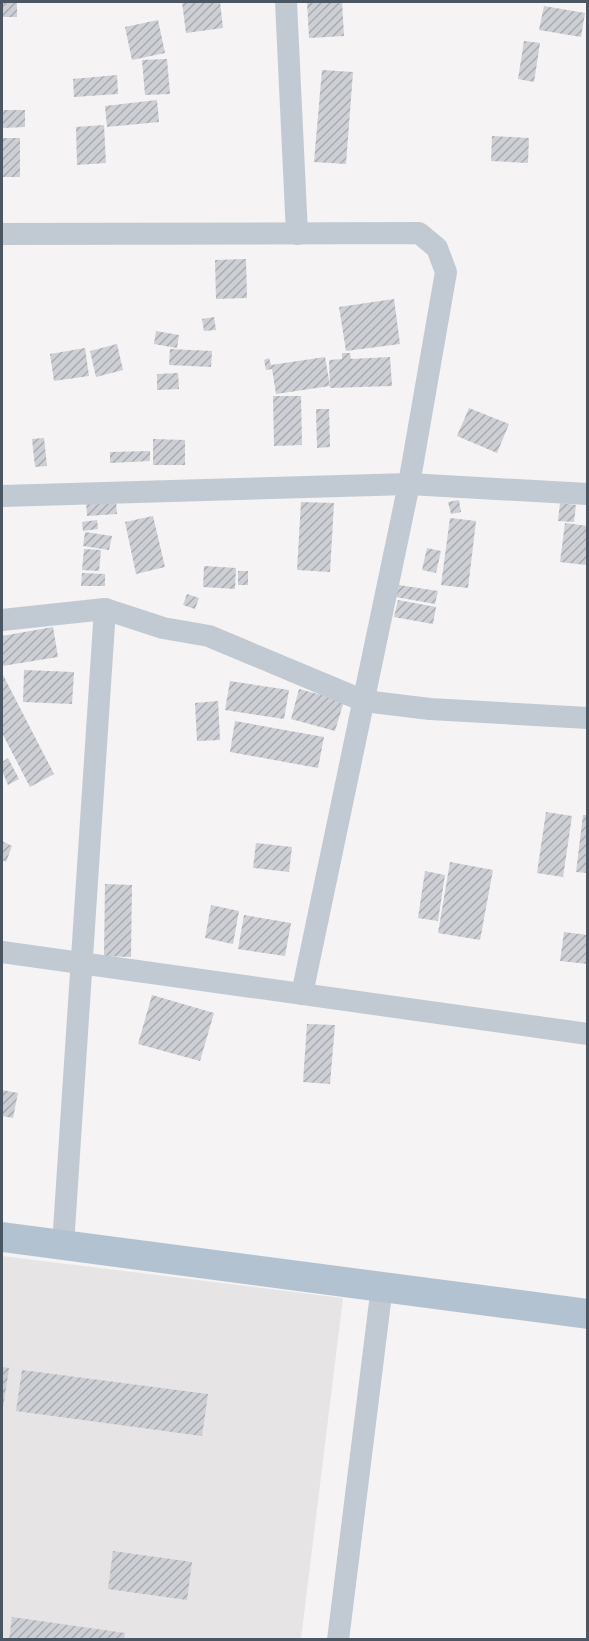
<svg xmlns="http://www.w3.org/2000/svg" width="589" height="1641" viewBox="0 0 589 1641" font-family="'Varela Round',sans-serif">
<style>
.education{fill:#e6e4e5}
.building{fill:url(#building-hatch)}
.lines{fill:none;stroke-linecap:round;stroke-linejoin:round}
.minor{stroke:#c1cad2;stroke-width:22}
.major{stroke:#b3c2d1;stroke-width:30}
</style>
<defs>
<pattern id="building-hatch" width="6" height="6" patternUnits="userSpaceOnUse" patternTransform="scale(1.5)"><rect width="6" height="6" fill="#cdcfd5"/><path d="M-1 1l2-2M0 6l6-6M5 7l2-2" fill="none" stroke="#a8abb0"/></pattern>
</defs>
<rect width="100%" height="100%" fill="#f5f3f3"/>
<path class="education" d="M2,1256L343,1298L301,1639L2,1640Z"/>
<g class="building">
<rect x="2" y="2" width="15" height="15"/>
<path d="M182,2H220L223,28L186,33Z"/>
<path d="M307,2H342L344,36L309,38Z"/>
<path d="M544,6L585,13L581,37L539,30Z"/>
<path d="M158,20L165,53L132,60L125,27Z"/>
<path d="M524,41L540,43L534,82L518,79Z"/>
<path d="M167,59L170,94L145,95L142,60Z"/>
<path d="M322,70L353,72L346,164L314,162Z"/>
<path d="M117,75L118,94L74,97L73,79Z"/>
<path d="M157,100L159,122L107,127L105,106Z"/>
<path d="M2,110H25V127L2,128Z"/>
<path d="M104,125L106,163L77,165L76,127Z"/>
<path d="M492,136L529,138L528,163L491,161Z"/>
<rect x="2" y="138" width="18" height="39"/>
<path d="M246,259L247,298L216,299L215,260Z"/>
<path d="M394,299L400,344L346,351L339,307Z"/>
<path d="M214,317L216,330L204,331L202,319Z"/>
<path d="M156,331L179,335L177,348L154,344Z"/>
<path d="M117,344L123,370L96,377L90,351Z"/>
<path d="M85,348L89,376L54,381L50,354Z"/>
<path d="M170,349L212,351L211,367L169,365Z"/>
<path d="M342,353H350L351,359L390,357L392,386L330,388L329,360L342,359Z"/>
<path d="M325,357L330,386L276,394L272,369L266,370L264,360L269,358L271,365Z"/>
<path d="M178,373L179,389L157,390V374Z"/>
<path d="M273,396H301L302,445L274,446Z"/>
<path d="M469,408L509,424L497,453L457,436Z"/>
<path d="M316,409H329L330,447L317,448Z"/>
<path d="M44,438L47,466L35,467L32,439Z"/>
<path d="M153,439L185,440V465H153Z"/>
<path d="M150,451V461L110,463V452Z"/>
<path d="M116,499L117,514L87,516L86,501Z"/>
<path d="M459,500L461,512L451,514L448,502Z"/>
<path d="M301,502L334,503L330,572L297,570Z"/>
<path d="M560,503L576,505L574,522L558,521Z"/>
<path d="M153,516L165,567L136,574L125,522Z"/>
<path d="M450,518L476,521L468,588L441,585Z"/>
<path d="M97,520L98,529L83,531L82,522Z"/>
<path d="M565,523L588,526L586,565L560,562Z"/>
<path d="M85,532L112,536L109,550L83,546Z"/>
<path d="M427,548L441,551L436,573L422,570Z"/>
<path d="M84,549L101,550L99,571L82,570Z"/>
<path d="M204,566L236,568L235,589L203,587Z"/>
<rect x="238" y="571" width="10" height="14"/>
<path d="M82,573L105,574V586H81Z"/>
<path d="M399,585L438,591L435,604L396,597Z"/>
<path d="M187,594L199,598L195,609L183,605Z"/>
<path d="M398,600L436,607L433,624L394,617Z"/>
<path d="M53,627L58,657L2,666V636Z"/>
<path d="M24,670L74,672L72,704L23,702Z"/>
<path d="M2,673L54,774L30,787L2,733Z"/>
<path d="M230,681L289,690L284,719L225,710Z"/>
<path d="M299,689L344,701L335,731L291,719Z"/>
<path d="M218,701L220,740L197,741L195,703Z"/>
<path d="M235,721L324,737L318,768L230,752Z"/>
<path d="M8,758L19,779L8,785L2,771V762Z"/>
<path d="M546,812L572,816L563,877L537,873Z"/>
<path d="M583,815H588V873L576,872Z"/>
<path d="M2,841L12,846L6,862L2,860Z"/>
<path d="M256,843L292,847L289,872L253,868Z"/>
<path d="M450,862L493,870L480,940L438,933Z"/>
<path d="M425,871L445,875L438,921L418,918Z"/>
<path d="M105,884L132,885L131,957L104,956Z"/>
<path d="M211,905L239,911L233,944L205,938Z"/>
<path d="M244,915L291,923L285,956L238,949Z"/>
<path d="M564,932L588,935V964L560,961Z"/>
<path d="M152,995L214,1013L200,1061L138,1044Z"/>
<path d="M307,1024L335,1025L330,1084L303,1082Z"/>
<path d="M2,1090L18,1093L13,1118L2,1116Z"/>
<path d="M2,1367L9,1368L3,1408L2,1407Z"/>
<path d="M22,1370L208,1394L202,1436L16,1411Z"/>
<path d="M113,1551L192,1562L187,1600L108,1589Z"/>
<path d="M12,1617L125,1633L124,1640H9Z"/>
</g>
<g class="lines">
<g class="minor">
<path d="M286,2L297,234"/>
<path d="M2,234L419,233L437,248L446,272L409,484L302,994"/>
<path d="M2,496L409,484L588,494"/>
<path d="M2,620L105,609L163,628L209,636L364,701L430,709L588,718"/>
<path d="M2,952L588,1034"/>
<path d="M63,1245L105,609"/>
<path d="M338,1640L382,1286"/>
</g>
<path class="major" d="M2,1237L588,1314"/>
</g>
<rect width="589" height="1641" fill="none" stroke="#4a5661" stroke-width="6"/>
</svg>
